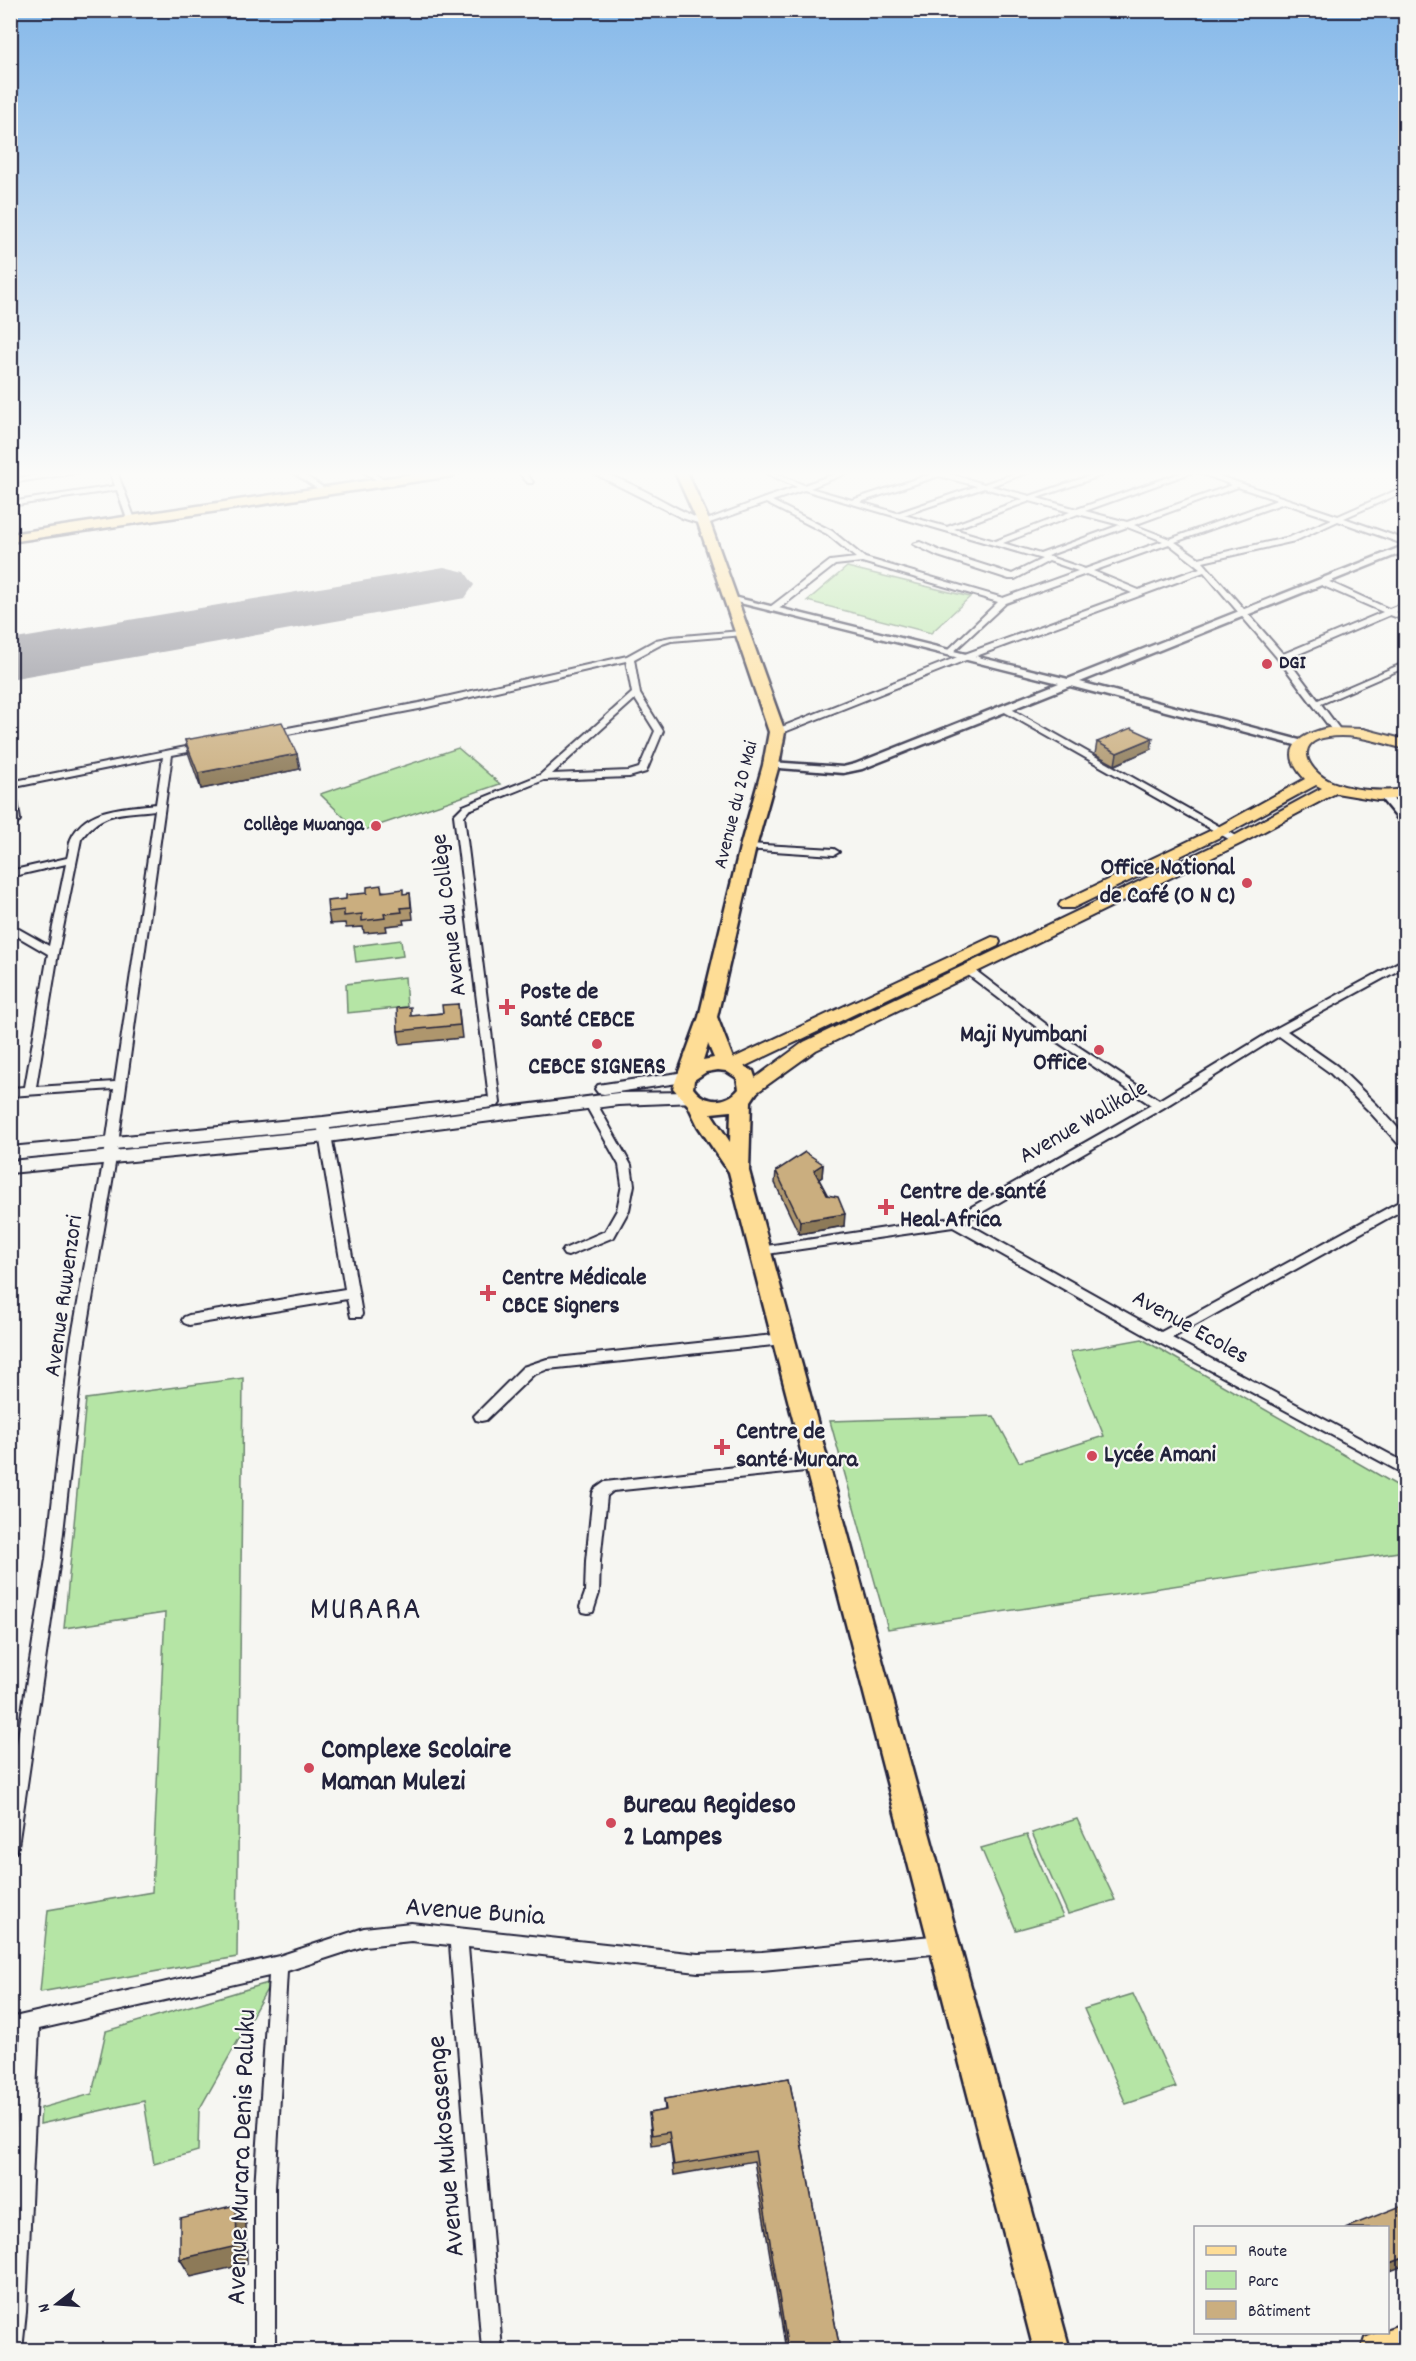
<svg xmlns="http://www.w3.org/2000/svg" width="1416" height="2361" viewBox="0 0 1416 2361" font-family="Dekko,sans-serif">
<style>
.green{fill:#b5e5a5;stroke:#6c8470;stroke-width:1.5}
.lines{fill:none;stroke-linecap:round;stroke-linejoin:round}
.runway{fill:#8c8c96;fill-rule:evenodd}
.minor-casing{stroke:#22223b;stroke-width:4}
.tertiary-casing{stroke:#22223b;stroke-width:5}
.secondary-casing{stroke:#22223b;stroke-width:4}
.primary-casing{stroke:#22223b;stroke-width:4}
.trunk-casing{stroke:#22223b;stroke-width:5}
.minor{fill:#f6f6f2;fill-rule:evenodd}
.tertiary{fill:#f6f6f2;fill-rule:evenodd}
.secondary{fill:#f6f6f2;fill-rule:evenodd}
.primary{fill:#fedd96;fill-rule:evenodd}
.trunk{fill:#fedd96;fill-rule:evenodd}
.wall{fill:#ae966d;stroke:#22223b;stroke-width:1.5}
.shaded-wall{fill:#8d7a59;stroke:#22223b;stroke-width:1.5}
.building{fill:#caae7f;stroke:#22223b;stroke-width:1.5}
.poi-dot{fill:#d1495b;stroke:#f6f6f2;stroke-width:2}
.labels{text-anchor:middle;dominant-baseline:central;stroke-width:4.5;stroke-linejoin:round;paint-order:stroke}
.far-poi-label{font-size:20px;font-weight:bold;fill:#22223b;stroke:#f6f6f2;text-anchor:start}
.far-street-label{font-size:20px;fill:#22223b;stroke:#f6f6f2}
.poi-label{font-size:24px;font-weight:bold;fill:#22223b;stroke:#f6f6f2;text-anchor:start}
.street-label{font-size:24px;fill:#22223b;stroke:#f6f6f2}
.near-poi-label{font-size:28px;font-weight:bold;fill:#22223b;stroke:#f6f6f2;text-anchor:start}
.near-street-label{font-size:28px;fill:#22223b;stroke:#f6f6f2}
.near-quarter-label{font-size:33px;letter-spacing:1.5px;fill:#22223b;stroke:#f6f6f2}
</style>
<rect width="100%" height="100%" fill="#f6f6f2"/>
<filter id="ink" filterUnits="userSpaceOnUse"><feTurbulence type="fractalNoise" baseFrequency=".0167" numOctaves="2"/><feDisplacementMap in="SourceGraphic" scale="12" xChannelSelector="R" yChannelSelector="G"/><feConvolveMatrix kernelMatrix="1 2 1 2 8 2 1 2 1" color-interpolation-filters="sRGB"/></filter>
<g filter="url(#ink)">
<g class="green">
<path d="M847,567L970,597L931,633L807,601Z"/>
<path d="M458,748L500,784L359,832L320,794Z"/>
<path d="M401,940L403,956L356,962L354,946Z"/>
<path d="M405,977L407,1007L347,1013L346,984Z"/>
<path d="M1142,1339L1405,1490V1551L888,1629L830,1421L994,1416L1019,1462L1104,1436L1070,1352Z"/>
<path d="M243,1378L237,1957L40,1992L48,1910L152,1892L165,1613L64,1628L86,1399Z"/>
<path d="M1077,1819L1115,1900L1068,1914L1032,1833Z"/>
<path d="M1027,1835L1063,1917L1016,1930L981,1848Z"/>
<path d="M271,1982L199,2110L198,2151L154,2164L144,2101L40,2124L41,2108L92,2094L106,2031Z"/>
<path d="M1133,1994L1176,2087L1126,2104L1084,2009Z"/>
</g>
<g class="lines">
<path class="runway" d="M444,567L465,572L474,585L465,598L10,679V640Z"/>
<defs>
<g id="minor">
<path d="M62,472H83L10,483V479Z"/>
<path d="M110,472H117L136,522L135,524L128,522L117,490L10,506V502L115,486Z"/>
<path d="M292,472H300L330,492L324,493Z"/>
<path d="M364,472H372L388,483L383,484Z"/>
<path d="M518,472H525L533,482L532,483H528Z"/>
<path d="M591,472C620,472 673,509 704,521L762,499L797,487L763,472H772L804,485L840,472H850L810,488L852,500L931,474L929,472H944L984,484L1019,472H1029L991,486L1030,496L1101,472H1111L1037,498L1077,509L1183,472H1193L1085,511L1127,522L1232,485L1197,472H1207L1338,516L1406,486V491L1344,518L1406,540V545L1338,521L1295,541L1203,562L1283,654L1383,612L1319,584V580H1325L1389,609L1406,602V607L1396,612L1406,616V621L1390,615L1287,659L1318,700L1406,662V667L1321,704L1341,731L1334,733L1279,660L1204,572L971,658L777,735L774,734V730L965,654L1132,593L1086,574L1006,603L951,654L947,652L948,650L998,602L862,562L835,565L776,611H770V607L830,561L856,558L827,534L766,503L704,525L682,518ZM939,476L977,486L897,513L860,502ZM1238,487L1277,500L1170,539L1134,525ZM984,488L1023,499L947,527L904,515ZM804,490L1042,559L1012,574L943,552L920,542L913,544L938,556L1009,579H1015L1049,561L1078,571L1003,598L865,558L832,531L772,501ZM1030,501L1070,512L995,541L954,529ZM1284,503L1332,519L1290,537L1199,558L1175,542ZM1078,514L1120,525L1040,554L1003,543ZM1127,527L1163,541L1085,569L1047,556ZM1169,544L1200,568L1139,590L1093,571Z"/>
<path d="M741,631H744V635L671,641L662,644L634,659L640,694L663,731L646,772L629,777L544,780L469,810L464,816L500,1103L498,1106H490L454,815L463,806L540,775L632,693L626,661L419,709L272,737L268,734L272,731L419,703L627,656L656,640L671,637ZM635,699L655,731L639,768L629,771L552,774Z"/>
<path d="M1006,706L1240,838L1242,840L1237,843L1234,842L1003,711V707Z"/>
<path d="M201,744L205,747L204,749L172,755L116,1158L84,1347L60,1559L18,1846L16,1852L10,1854V1788L46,1559L70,1347L104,1158L114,1089L10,1096V1088L25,1087L48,954L10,932V924L49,946L66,864L10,877V871L67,858C69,852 69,844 71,839C86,806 126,808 156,804L163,757L15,787L20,820L13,829L10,830V782ZM155,810L115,1082L36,1087L58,953L81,839C103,810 121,814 155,810Z"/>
<path d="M748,844L834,849L839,852L834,855L745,849V845Z"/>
<path d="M1406,958V966L1287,1031L1337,1066L1377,1105L1406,1137V1149L1402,1148L1369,1111L1329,1072L1279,1036L1163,1108L965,1222L1161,1332L1406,1198V1208L1172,1338L1406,1463V1475L1156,1341L953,1227L760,1255L756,1254L754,1251L756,1248L760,1247L952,1218L1151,1105L1047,1035L963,971L962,969L963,967H971L1055,1031L1159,1100L1275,1029Z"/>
<path d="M590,1098L596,1102L631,1165L634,1185L629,1210L614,1237L568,1256L564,1255L562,1252L564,1249L605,1231L617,1210L622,1185L619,1165L584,1102Z"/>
<path d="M323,1119L329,1123L362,1314L361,1317H351L347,1299L189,1325L184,1323L182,1320L184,1317L189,1315L345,1289L317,1123Z"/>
<path d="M783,1334L788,1336L790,1339L788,1342L783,1344L548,1369L533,1375L486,1420L481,1421L476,1420L474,1416L523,1367L547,1359Z"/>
<path d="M815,1458L820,1460L822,1464L820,1468L815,1470L613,1491L607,1496L600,1561L599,1593L593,1612L588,1613L583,1612L580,1607L585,1593L586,1561L593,1493L595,1489L605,1482Z"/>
<path d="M411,1923L698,1954L762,1952L943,1935L949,1938L952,1944L949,1950L943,1953L762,1970L698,1972L468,1947L502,2350H482L450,1945L411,1941L364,1946L287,1971L275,2188V2350H255V2188L269,1976L39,2029L26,2312L22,2350H10V2223L20,2034L10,2036V2018L279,1956L364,1928Z"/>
</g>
<g id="tertiary">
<path d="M1406,545V551L1080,682L1307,742V746L1303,747L1070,686L862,769L843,773L767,767L765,765L771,762L843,767L855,764L1059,683L724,599L729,596L1068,679Z"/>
<path d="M1385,793L1389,794L1406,814V825L1402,824L1379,796Z"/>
</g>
<g id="secondary">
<path d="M685,1072L691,1073L693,1077L691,1081L604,1094L598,1093L595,1089L598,1085L604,1084Z"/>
<path d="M690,1092L696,1094L699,1098L696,1102L618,1105L327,1142L10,1173V1161L327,1130L618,1093Z"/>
<path d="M487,1097L493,1099L496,1103L493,1107L323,1129L10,1159V1147L323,1117Z"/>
</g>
<g id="primary">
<path d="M1328,728L1363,729L1406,740V749C1380,743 1355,733 1328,737C1292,742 1308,772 1332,782C1355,791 1381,792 1406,789V798L1378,800L1336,793L1242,843L816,1050L756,1093H742L740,1089L804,1042L1232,837L1322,788L1316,785L1226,834L1073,908H1061L1059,905L1061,902L1216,828L1305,779C1278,751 1297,735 1328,728Z"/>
<path d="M992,937L998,938L1000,942L998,946L737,1070H725L722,1066L725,1062Z"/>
<path d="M1406,2323V2350H1361L1365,2338L1379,2332H1388V2329Z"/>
</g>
<g id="trunk">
<path d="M426,472H458L452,476L10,542V534Z"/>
<path d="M675,472H687L710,523L785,732L779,765L756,847L717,1017L734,1061L753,1071L759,1089L751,1101L749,1171L1070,2350H1034L729,1172L698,1126L688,1105L673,1088L699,1017L740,847L763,765L769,732L698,523ZM708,1044L714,1058L703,1060ZM718,1070L726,1071L737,1078L739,1089C727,1104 704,1104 693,1088L694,1080L706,1072ZM731,1111L730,1142L711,1113Z"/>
</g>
</defs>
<use href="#minor" class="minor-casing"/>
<use href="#tertiary" class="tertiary-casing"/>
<use href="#secondary" class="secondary-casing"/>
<use href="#primary" class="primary-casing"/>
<use href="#trunk" class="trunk-casing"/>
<use href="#minor" class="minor"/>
<use href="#tertiary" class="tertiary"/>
<use href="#secondary" class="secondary"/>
<use href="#primary" class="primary"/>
<use href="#trunk" class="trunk"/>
</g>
<g class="wall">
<path d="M185,740L297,754L300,769L201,789L189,755Z"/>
<path d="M1097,742L1151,749L1115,765L1095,754Z"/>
<path d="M382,891L403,894L410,893L413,919L403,920L404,924L386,926L387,931L364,933L363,927L346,928L345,923L330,924L328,912L346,899Z"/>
<path d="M458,1004L462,1038L400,1044L398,1031L412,1016L443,1013Z"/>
<path d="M823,1164L822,1177L819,1179L844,1226L799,1234L775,1183L776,1171Z"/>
<path d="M789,2078L840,2350H786L754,2161L674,2175L670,2142L652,2145L649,2113L665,2110L664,2099Z"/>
</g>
<g class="shaded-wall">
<path d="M1153,738L1151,749L1115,765L1117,753Z"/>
<path d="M297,754L300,769L201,789L198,773Z"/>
<path d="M823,1164L822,1177L813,1183L814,1170Z"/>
<path d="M845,1214L844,1226L799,1234L800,1221Z"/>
<path d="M236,2205L246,2224L247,2264L191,2277L180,2259Z"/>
<path d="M1406,2257V2265L1388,2272V2264Z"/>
</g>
<g class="building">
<path d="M282,722L297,754L198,773L185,740Z"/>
<path d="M1131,728L1153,738L1117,753L1097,742Z"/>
<path d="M381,885L382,892L403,889V894L410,893L411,907L401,908L402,912L384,914L385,918L362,921V914L344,916V910L328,912L327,901L346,899V895L367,893V887Z"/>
<path d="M458,1004L460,1025L398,1031L397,1008L411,1007V1016L443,1013L442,1005Z"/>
<path d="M805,1152L823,1164L814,1170L827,1195L838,1197L845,1214L800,1221L776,1171Z"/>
<path d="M789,2078L840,2350H788L755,2151L674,2165L669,2132L652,2135L649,2113L666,2110L664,2099Z"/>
<path d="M1406,2204V2257L1388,2264V2228H1345Z"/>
<path d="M236,2205L237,2246L180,2259V2218Z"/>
</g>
</g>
<linearGradient id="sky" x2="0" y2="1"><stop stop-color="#85b8e9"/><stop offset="0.59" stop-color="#fbfbf9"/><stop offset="1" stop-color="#fbfbf9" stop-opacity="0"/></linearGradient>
<rect width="1416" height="803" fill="url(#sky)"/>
<g class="poi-dot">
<circle cx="1267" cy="664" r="6"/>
<circle cx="376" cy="826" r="6"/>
<circle cx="1247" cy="883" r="6"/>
<path d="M504 998h6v6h6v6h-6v6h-6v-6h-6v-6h6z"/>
<circle cx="597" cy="1044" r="6"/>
<circle cx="1099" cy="1050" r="6"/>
<path d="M883 1198h6v6h6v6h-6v6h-6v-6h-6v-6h6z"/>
<path d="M485 1284h6v6h6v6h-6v6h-6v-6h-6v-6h6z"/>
<path d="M719 1438h6v6h6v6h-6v6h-6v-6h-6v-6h6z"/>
<circle cx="1092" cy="1456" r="6"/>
<circle cx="309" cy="1768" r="6"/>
<circle cx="611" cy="1823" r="6"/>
</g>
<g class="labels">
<g class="far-poi-label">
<text x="1279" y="664">DGI</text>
<text x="364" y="826" text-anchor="end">Collège Mwanga</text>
</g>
<g class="far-street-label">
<text transform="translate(737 805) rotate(-76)">Avenue du 20 Mai</text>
</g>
<g class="poi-label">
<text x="1235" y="869" text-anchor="end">Office National<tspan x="1235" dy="28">de Café (O N C)</tspan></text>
<text x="520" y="993">Poste de<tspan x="520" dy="28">Santé CEBCE</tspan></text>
<text x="1087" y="1036" text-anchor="end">Maji Nyumbani<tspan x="1087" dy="28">Office</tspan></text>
<text x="597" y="1068" text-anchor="middle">CEBCE SIGNERS</text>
<text x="900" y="1193">Centre de santé<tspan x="900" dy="28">Heal Africa</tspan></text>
<text x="502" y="1279">Centre Médicale<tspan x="502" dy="28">CBCE Signers</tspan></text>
<text x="736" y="1433">Centre de<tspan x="736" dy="28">santé Murara</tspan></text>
<text x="1104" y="1456">Lycée Amani</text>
</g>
<g class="street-label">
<text transform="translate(450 915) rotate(-97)">Avenue du Collège</text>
<text transform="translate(1084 1123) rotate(-30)">Avenue Walikale</text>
<text transform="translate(65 1296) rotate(-82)">Avenue Ruwenzori</text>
<text transform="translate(1190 1328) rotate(29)">Avenue Ecoles</text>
</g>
<g class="near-poi-label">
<text x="321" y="1752">Complexe Scolaire<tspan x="321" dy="32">Maman Mulezi</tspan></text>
<text x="623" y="1807">Bureau Regideso<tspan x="623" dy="32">2 Lampes</tspan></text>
</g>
<g class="near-street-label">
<text transform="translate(475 1914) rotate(4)">Avenue Bunia</text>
<text transform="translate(448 2146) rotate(-95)">Avenue Mukosasenge</text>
<text transform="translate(244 2157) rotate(-88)">Avenue Murara Denis Paluku</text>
</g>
<g class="near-quarter-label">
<text x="366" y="1611">MURARA</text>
</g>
</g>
<rect width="1416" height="2361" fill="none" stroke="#f6f6f2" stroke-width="36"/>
<rect x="18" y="18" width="1380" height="2325" fill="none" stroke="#22223b" stroke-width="2" filter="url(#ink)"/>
<rect x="1194" y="2226" width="195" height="108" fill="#f6f6f2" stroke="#a1a1a9" stroke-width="1.5"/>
<rect x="1206" y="2246" width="30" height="9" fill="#fedd96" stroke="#a1a1a9" stroke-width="1.5"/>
<text x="1248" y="2256" font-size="18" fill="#22223b">Route</text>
<rect x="1206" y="2271" width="30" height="18" fill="#b5e5a5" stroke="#a1a1a9" stroke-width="1.5"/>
<text x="1248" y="2286" font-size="18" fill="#22223b">Parc</text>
<rect x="1206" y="2301" width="30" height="18" fill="#caae7f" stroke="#a1a1a9" stroke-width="1.5"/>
<text x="1248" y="2316" font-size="18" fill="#22223b">Bâtiment</text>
<g transform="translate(57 2304) rotate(253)" stroke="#f6f6f2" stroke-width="4.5" paint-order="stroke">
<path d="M0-4.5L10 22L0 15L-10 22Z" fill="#22223b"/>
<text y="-9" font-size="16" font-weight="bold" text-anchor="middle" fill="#22223b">N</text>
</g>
</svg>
